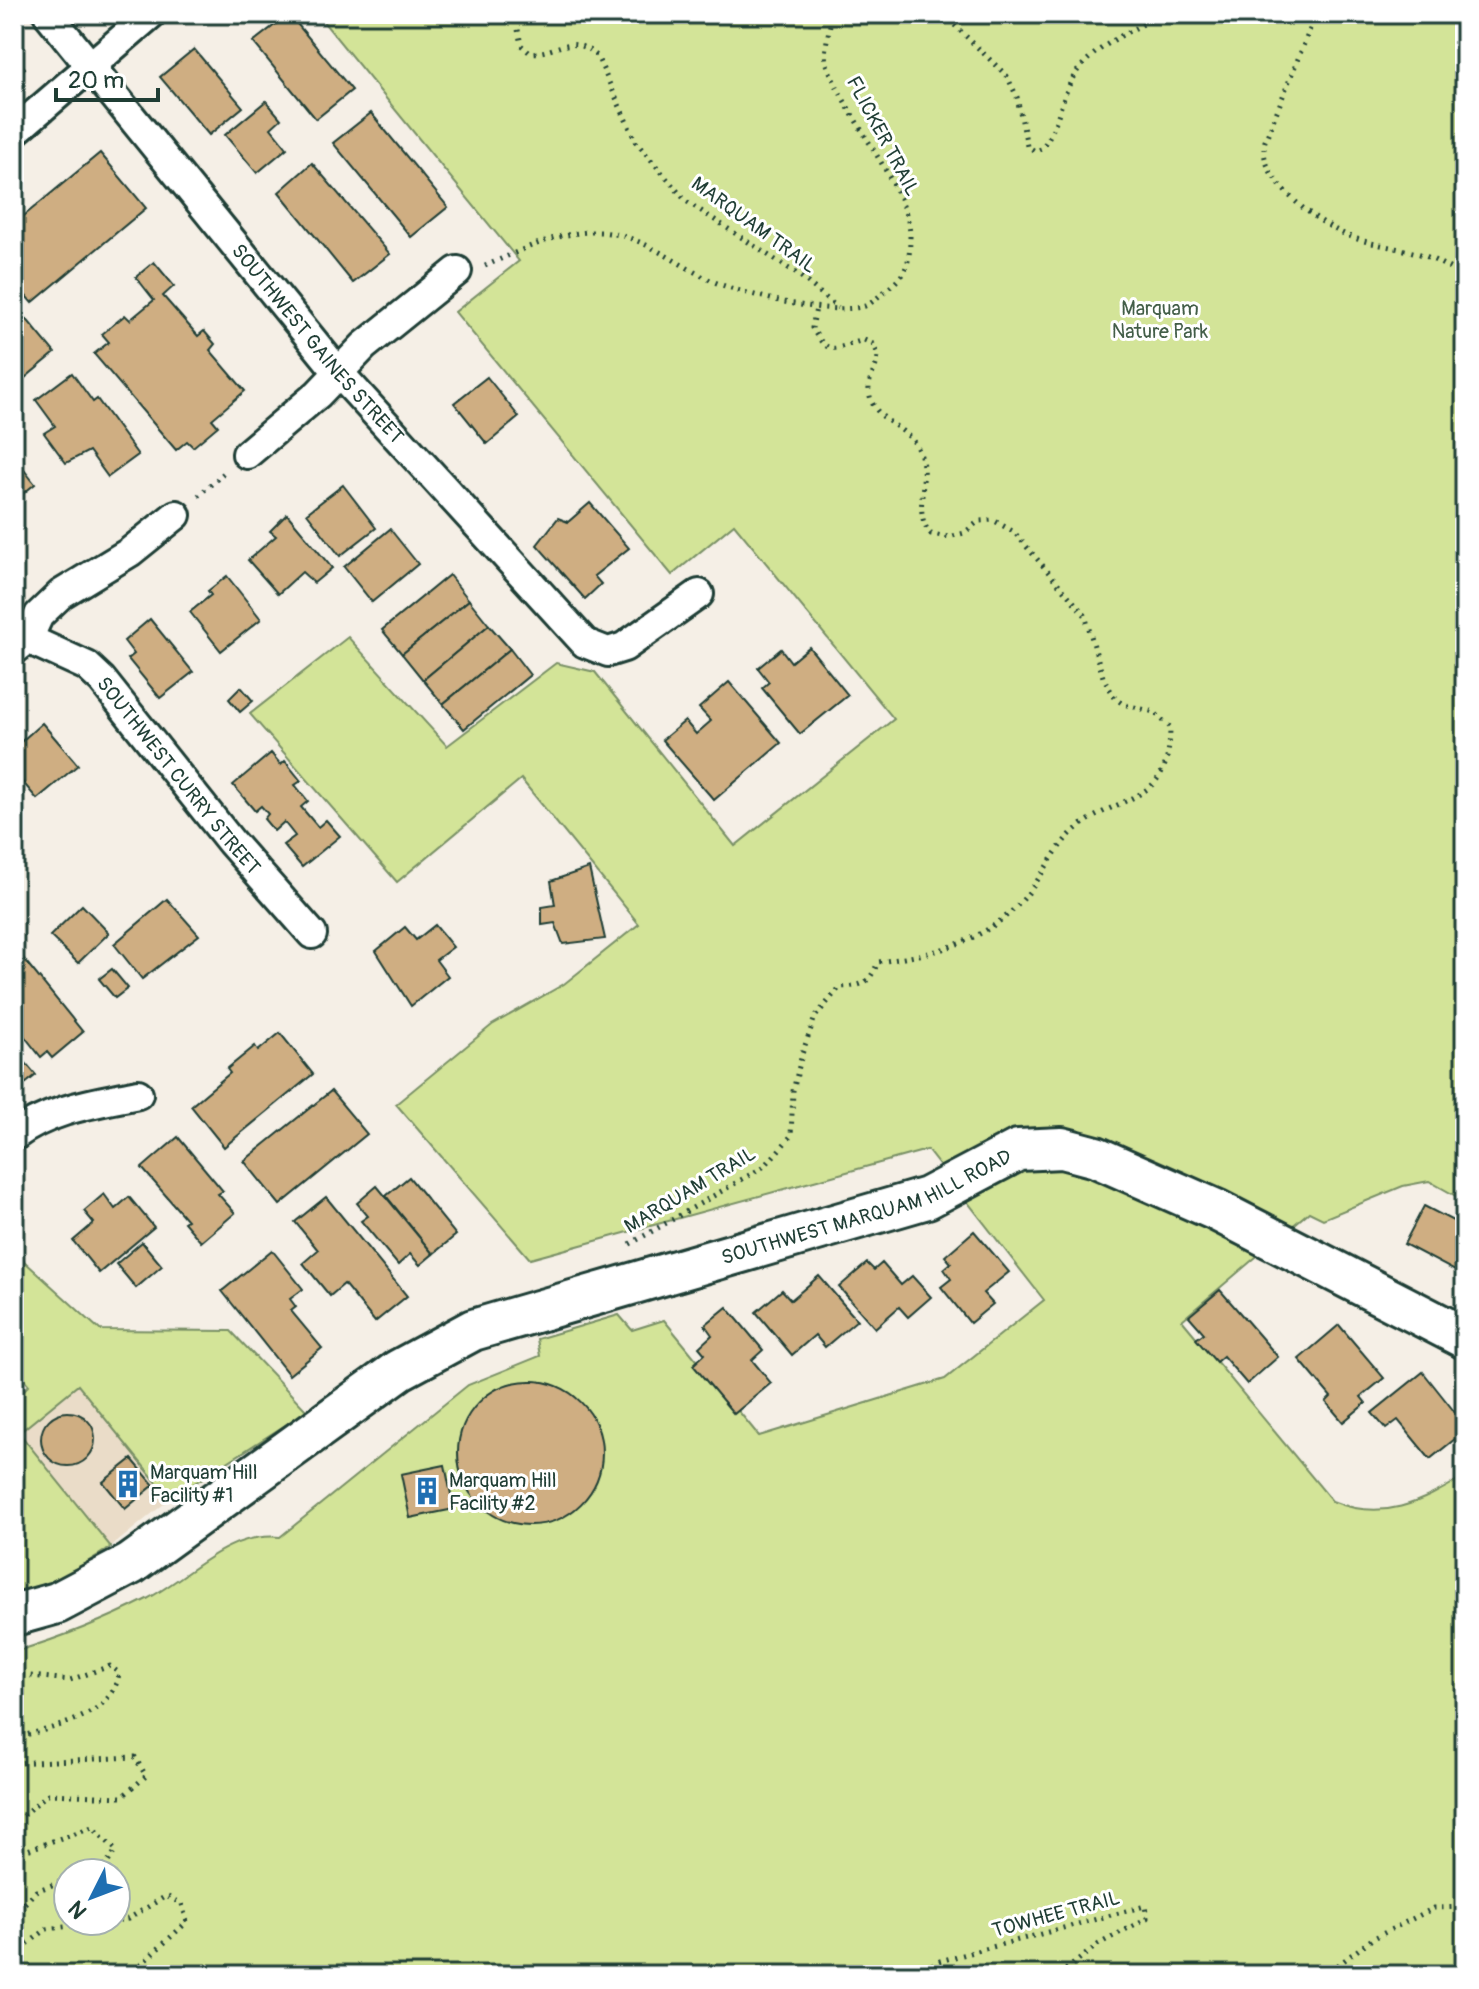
<svg xmlns="http://www.w3.org/2000/svg" width="1479" height="1989" viewBox="0 0 1479 1989" font-family="Pangolin,sans-serif">
<style>
.built{fill:#eadcc8}
.green{fill:#d3e498;stroke:#799066;stroke-width:2;fill-rule:evenodd}
.building{fill:#cfae82;stroke:#1f3d34;stroke-width:2}
.lines{fill:none;stroke-linecap:round;stroke-linejoin:round}
.street-casing{stroke:#1f3d34;stroke-width:34}
.secondary-casing{stroke:#1f3d34;stroke-width:46}
.path{stroke:#1f3d34;stroke-width:5;stroke-dasharray:2 6;stroke-linecap:butt}
.street{stroke:#fff;stroke-width:28}
.secondary{stroke:#fff;stroke-width:40}
.labels{text-anchor:middle;dominant-baseline:central;stroke-width:6;stroke-linejoin:round;paint-order:stroke}
.street-label{font-size:20px;fill:#1f3d34;stroke:#fff}
.park-label{font-size:20px;fill:#435e48;stroke:#fff}
.poi-label{font-size:20px;fill:#1f3d34;stroke:#fff;text-anchor:start}
</style>
<rect width="100%" height="100%" fill="#f5efe6"/>
<filter id="ink" filterUnits="userSpaceOnUse"><feTurbulence type="fractalNoise" baseFrequency=".0125" numOctaves="2"/><feDisplacementMap in="SourceGraphic" scale="16" xChannelSelector="R" yChannelSelector="G"/><feConvolveMatrix kernelMatrix="1 2 1 2 8 2 1 2 1" color-interpolation-filters="sRGB"/></filter>
<g filter="url(#ink)">
<path class="built" d="M78,1385L170,1499L111,1547L18,1433Z"/>
<g class="green">
<path d="M317,14H1465V1201L1429,1181L1403,1186L1323,1219L1309,1212L1182,1320L1332,1501C1383,1522 1420,1503 1465,1476V1975H14V1652C60,1638 104,1621 147,1599C191,1576 225,1532 280,1537L468,1385L540,1356L537,1339L619,1315L632,1330L664,1320L759,1436L945,1379L1044,1300L927,1150L530,1259L396,1104L492,1025L564,984L639,924L521,779L397,882L250,714L348,637L447,746L556,663L595,672L735,846L894,719L734,524L672,575L455,312L519,261ZM68,1873H116V1921H68Z"/>
<path d="M14,1252L100,1330L231,1331L307,1411L170,1499L78,1385L19,1433L111,1547L38,1593L14,1595V1400L29,1385L14,1368Z"/>
</g>
<g class="building">
<path d="M289,14L352,90L316,119L253,42Z"/>
<path d="M194,49L243,107L209,135L160,77Z"/>
<path d="M14,54L25,68L14,77Z"/>
<path d="M266,101L281,119L271,128L287,148L257,173L225,135Z"/>
<path d="M371,113L448,207L411,237L333,143Z"/>
<path d="M100,153L146,208L32,303L14,282V224Z"/>
<path d="M312,163L390,254L353,283L279,192Z"/>
<path d="M154,262L174,286L163,296L198,336L204,331L215,344L210,350L245,391L212,419L218,426L193,447L187,441L176,450L94,354L109,342L102,334L125,315L130,320L154,300L136,277Z"/>
<path d="M14,304L55,353L14,387Z"/>
<path d="M72,373L93,402L97,399L138,455L108,477L89,451L66,463L44,433L55,426L36,400Z"/>
<path d="M487,377L519,417L487,444L454,403Z"/>
<path d="M14,457L35,484L14,501Z"/>
<path d="M343,485L376,528L340,556L307,513Z"/>
<path d="M590,503L629,548L594,576L601,584L585,599L537,545L558,518L568,522Z"/>
<path d="M287,514L332,568L314,583L302,572L278,594L248,560L276,536L270,531Z"/>
<path d="M390,529L418,564L372,602L344,567Z"/>
<path d="M449,575L469,600L402,654L382,630Z"/>
<path d="M227,576L261,619L221,651L190,612L211,595L208,591Z"/>
<path d="M469,600L489,625L423,680L402,654Z"/>
<path d="M150,619L193,672L160,698L128,659L134,654L124,641Z"/>
<path d="M489,625L510,649L443,704L423,680Z"/>
<path d="M809,647L848,695L800,734L762,688L769,682L758,668L781,649L791,662Z"/>
<path d="M510,649L530,675L464,729L443,704Z"/>
<path d="M729,682L781,743L714,800L662,740L685,721L696,734L711,721L699,708Z"/>
<path d="M241,687L253,701L240,712L229,699Z"/>
<path d="M42,723L78,765L37,799L14,772V748Z"/>
<path d="M271,753L281,765L285,761L301,781L295,785L308,801L301,807L318,827L326,820L340,836L302,867L283,845L295,836L284,822L274,831L264,819L268,814L261,806L255,811L233,785Z"/>
<path d="M14,803L24,815L14,824Z"/>
<path d="M589,868L605,939L563,944L555,923L542,925V907L555,905L551,881Z"/>
<path d="M167,899L199,935L142,979L114,944Z"/>
<path d="M82,905L109,933L78,963L50,936Z"/>
<path d="M435,925L453,947L436,960L448,976L411,1006L376,951L405,927L416,940Z"/>
<path d="M14,947L83,1032L52,1058L47,1052L41,1057L14,1023Z"/>
<path d="M112,969L128,988L115,998L99,979Z"/>
<path d="M280,1033L313,1074L224,1147L191,1106L230,1073L227,1069L255,1046L258,1051Z"/>
<path d="M14,1049L36,1075L19,1089L14,1084Z"/>
<path d="M331,1091L367,1134L280,1205L244,1161Z"/>
<path d="M178,1137L223,1191L218,1194L235,1213L201,1242L184,1222L187,1220L142,1168Z"/>
<path d="M409,1177L456,1235L433,1254L386,1196Z"/>
<path d="M377,1186L433,1254L420,1265L410,1254L398,1265L361,1221L368,1216L357,1203Z"/>
<path d="M104,1194L115,1209L129,1197L154,1227L99,1273L73,1241L94,1223L84,1211Z"/>
<path d="M326,1197L407,1296L375,1322L344,1284L330,1296L303,1263L318,1250L295,1222Z"/>
<path d="M1424,1206L1465,1227V1267L1459,1264L1455,1271L1404,1244Z"/>
<path d="M974,1231L1009,1272L983,1293L993,1304L970,1323L941,1287L951,1279L944,1269L951,1263L945,1256Z"/>
<path d="M142,1242L162,1266L136,1288L116,1264Z"/>
<path d="M272,1250L303,1289L290,1299L296,1307L291,1311L322,1348L289,1375L222,1291Z"/>
<path d="M867,1263L874,1270L882,1263L901,1285L912,1276L931,1297L908,1317L899,1307L875,1328L839,1287Z"/>
<path d="M819,1276L857,1320L825,1347L815,1335L792,1355L756,1312L782,1290L791,1300Z"/>
<path d="M1220,1290L1278,1357L1247,1384L1223,1356L1216,1362L1196,1339L1204,1333L1189,1316Z"/>
<path d="M727,1307L763,1350L752,1360L771,1383L734,1414L693,1365L705,1354L699,1347L712,1335L705,1325Z"/>
<path d="M1339,1325L1384,1378L1361,1397L1366,1403L1343,1422L1326,1402L1331,1397L1299,1359Z"/>
<path d="M1423,1372L1465,1425V1431L1430,1459L1398,1420L1386,1429L1372,1413Z"/>
<circle cx="530" cy="1453" r="72"/>
<circle cx="68" cy="1439" r="27"/>
<path d="M132,1459L154,1485L125,1509L103,1482Z"/>
<path d="M445,1465L454,1509L410,1518L401,1474Z"/>
</g>
<g class="lines">
<defs>
<g id="street">
<path id="s1" d="M48,14L338,372L585,643L608,652L624,647L699,594"/>
<path d="M14,132L151,14"/>
<path d="M247,454L318,394L364,346L457,271"/>
<path id="s2" d="M28,639L87,666L102,680L231,842L312,934"/>
<path d="M14,650L28,639L39,615L61,594L130,552L176,515"/>
<path d="M14,1136C49,1109 95,1103 138,1094"/>
</g>
<g id="secondary">
<path id="s3" d="M14,1615L57,1603L131,1564L399,1370L473,1330L927,1198L1018,1150L1062,1148L1096,1157L1216,1210L1465,1338"/>
</g>
</defs>
<use href="#street" class="street-casing"/>
<use href="#secondary" class="secondary-casing"/>
<g class="path">
<path d="M515,14L521,45L530,53C560,53 568,32 597,56L636,142L686,201L800,276L838,308"/>
<path d="M943,14L1007,76L1017,97L1027,146L1035,151L1041,149C1058,129 1060,99 1074,76C1091,48 1136,27 1165,14"/>
<path d="M1316,14L1265,141C1255,178 1318,224 1349,236C1371,245 1397,247 1420,254C1436,259 1449,270 1465,274"/>
<path d="M485,266C522,250 560,230 601,232C648,236 680,269 722,285C756,297 830,316 865,306C871,304 879,296 884,292C907,274 910,265 910,235C909,189 842,112 826,61C823,49 831,28 831,14"/>
<path d="M198,496L226,471"/>
<path d="M630,1244L765,1166L791,1136L793,1091L802,1054L815,1017L840,987C863,986 869,984 878,962C938,954 995,940 1032,888C1047,868 1059,841 1080,826C1130,790 1170,803 1170,727L1154,712L1123,704L1115,698L1103,677L1085,615L1014,532L993,520L979,521L964,533L949,537L931,534C912,513 929,483 921,456C912,424 872,425 869,390C868,377 878,368 878,354L873,344L864,340C835,347 830,359 812,328L816,308"/>
<path d="M14,1662L22,1675L70,1680L110,1666L119,1673C113,1718 50,1728 14,1738"/>
<path d="M14,1763L135,1757L146,1776L122,1797L48,1794L14,1822"/>
<path d="M14,1851L19,1853L92,1827L116,1850L107,1864L84,1873"/>
<path d="M14,1915L36,1891L68,1879"/>
<path d="M14,1938L26,1945L47,1929L113,1921"/>
<path d="M103,1975L134,1971L187,1922L182,1904L166,1896L128,1919L116,1921"/>
<path d="M910,1975L940,1961L1145,1906L1147,1918L1099,1944L1059,1975"/>
<path d="M1325,1975L1372,1939L1434,1908L1465,1907"/>
</g>
<use href="#street" class="street"/>
<use href="#secondary" class="secondary"/>
</g>
</g>
<defs>
<symbol id="building-bare" viewBox="-9 -9 18 18"><path d="M-4-6H4V6H1V3H-1V6H-4ZM-2.5-4.3h1.7v1.8h-1.7ZM.8-4.3h1.7v1.8H.8ZM-2.5-1h1.7V.8h-1.7ZM.8-1h1.7V.8H.8Z" fill="#1f6fb2" stroke="#fff" stroke-width="2.5" paint-order="stroke"/></symbol>
</defs>
<g fill-rule="evenodd">
<use href="#building-bare" x="108" y="1464" width="40" height="40"/>
<use href="#building-bare" x="407" y="1471" width="40" height="40"/>
</g>
<g class="labels">
<g class="street-label">
<text transform="translate(883 136) rotate(62)">FLICKER TRAIL</text>
<text transform="translate(754 225) rotate(36)">MARQUAM TRAIL</text>
<text stroke="none"><textPath href="#s1" startOffset="426">SOUTHWEST GAINES STREET</textPath></text>
<text stroke="none"><textPath href="#s2" startOffset="208">SOUTHWEST CURRY STREET</textPath></text>
<text transform="translate(690 1190) rotate(-31)">MARQUAM TRAIL</text>
<text stroke="none"><textPath href="#s3" startOffset="956">SOUTHWEST MARQUAM HILL ROAD</textPath></text>
<text transform="translate(1056 1914) rotate(-15)">TOWHEE TRAIL</text>
</g>
<g class="park-label">
<text x="1160" y="308">Marquam<tspan x="1160" dy="23">Nature Park</tspan></text>
</g>
<g class="poi-label">
<text x="150" y="1472">Marquam Hill<tspan x="150" dy="23">Facility #1</tspan></text>
<text x="449" y="1480">Marquam Hill<tspan x="449" dy="23">Facility #2</tspan></text>
</g>
</g>
<rect width="1479" height="1989" fill="none" stroke="#fff" stroke-width="48"/>
<rect x="24" y="24" width="1431" height="1941" fill="none" stroke="#1f3d34" stroke-width="3" filter="url(#ink)"/>
<g transform="translate(92 1897) rotate(228)"><circle r="38" fill="#ffffff" stroke="#a5b1ae" stroke-width="2"/>
<path d="M0-6L14 30L0 20L-14 30Z" fill="#1f6fb2"/>
<text y="-12" font-size="22" font-weight="bold" text-anchor="middle" fill="#1f3d34">N</text>
</g>
<path d="M56 88v12h102v-12" fill="none" stroke="#1f3d34" stroke-width="4"/>
<text x="68" y="88" font-size="24" fill="#1f3d34" stroke="#ffffff" stroke-width="6" paint-order="stroke">20 m</text>
</svg>
